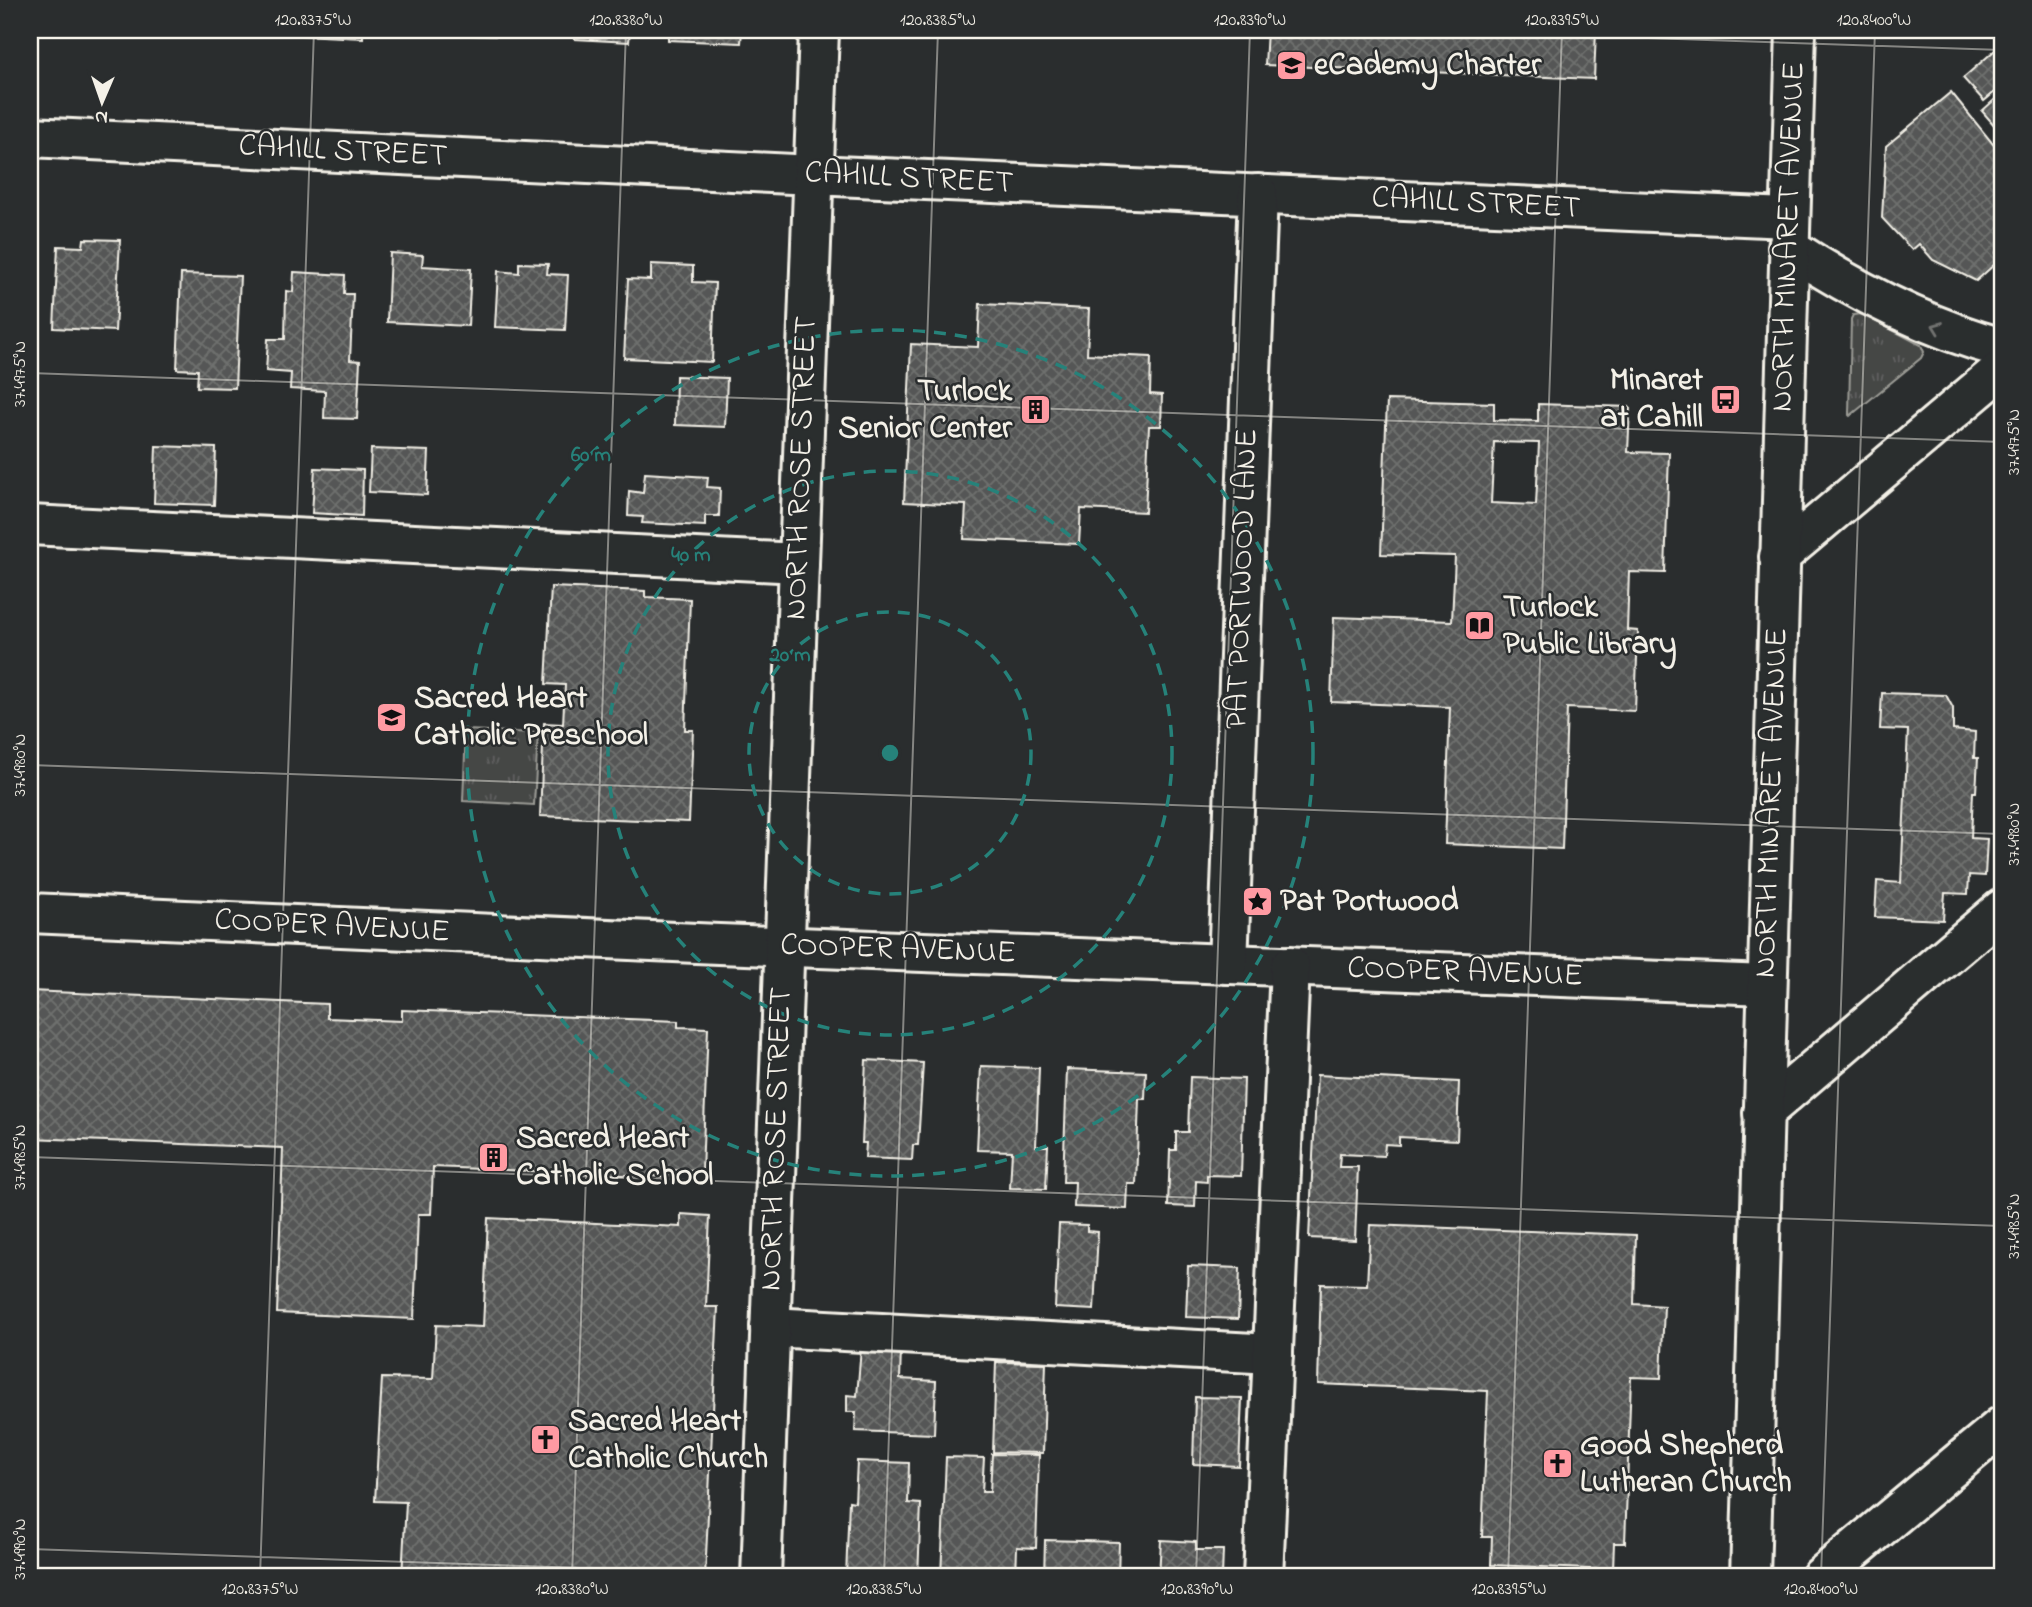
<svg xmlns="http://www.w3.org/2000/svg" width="2032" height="1607" viewBox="0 0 2032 1607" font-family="'Indie Flower',sans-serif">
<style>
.grass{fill:url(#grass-tufts);stroke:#9c9c96;stroke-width:2}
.building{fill:url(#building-cross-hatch);stroke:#f4f1e8;stroke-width:2;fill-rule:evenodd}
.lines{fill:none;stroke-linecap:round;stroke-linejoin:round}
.minor-casing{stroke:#f4f1e8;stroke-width:44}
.minor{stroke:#2a2d2e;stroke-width:38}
.oneway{stroke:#71726f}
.ticks{fill:none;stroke:#f4f1e8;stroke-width:2;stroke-opacity:0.45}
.ring{fill:none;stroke:#26827a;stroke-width:3.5;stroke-dasharray:12 9}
.labels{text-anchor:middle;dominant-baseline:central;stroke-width:5;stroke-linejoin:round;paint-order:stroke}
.poi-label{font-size:32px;font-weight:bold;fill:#f4f1e8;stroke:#2a2d2e;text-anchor:start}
.street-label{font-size:32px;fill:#f4f1e8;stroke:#2a2d2e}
.centre{fill:#26827a;stroke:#2a2d2e;stroke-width:3.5}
.ring-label{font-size:21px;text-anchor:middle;font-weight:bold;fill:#26827a;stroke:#2a2d2e;stroke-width:5;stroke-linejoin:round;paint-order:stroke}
.neatline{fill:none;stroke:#f4f1e8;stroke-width:2.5}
.ticks-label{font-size:18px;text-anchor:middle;fill:#f4f1e8}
</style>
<defs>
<pattern id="grass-tufts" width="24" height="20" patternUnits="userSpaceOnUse" patternTransform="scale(1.75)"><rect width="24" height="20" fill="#444645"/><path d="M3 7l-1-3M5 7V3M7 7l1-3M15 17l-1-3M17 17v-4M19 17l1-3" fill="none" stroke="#606160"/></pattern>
<pattern id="building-cross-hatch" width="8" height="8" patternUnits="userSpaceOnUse" patternTransform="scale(1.75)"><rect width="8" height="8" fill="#555756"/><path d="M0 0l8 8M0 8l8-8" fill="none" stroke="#6e706e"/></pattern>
</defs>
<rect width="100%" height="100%" fill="#2a2d2e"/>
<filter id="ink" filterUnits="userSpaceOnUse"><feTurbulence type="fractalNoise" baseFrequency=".0143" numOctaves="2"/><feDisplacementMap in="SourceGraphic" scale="14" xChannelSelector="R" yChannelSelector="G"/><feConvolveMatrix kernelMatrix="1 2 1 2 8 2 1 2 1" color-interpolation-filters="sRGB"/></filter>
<g filter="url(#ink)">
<g class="grass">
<path d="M1862,314L1921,345L1924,352L1921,358L1850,416L1849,415L1851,319L1853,315Z"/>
<path d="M466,730L538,733L534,805L463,801Z"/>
</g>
<g class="building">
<path d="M279,30H363V38L279,34Z"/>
<path d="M410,30H498V36L410,33Z"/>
<path d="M575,30H630L629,42L575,39Z"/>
<path d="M668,30H742L741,43L668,40Z"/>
<path d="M1267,30H1596L1594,79L1265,65Z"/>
<path d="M2002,44V86L1984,101L1963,78Z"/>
<path d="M1951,92L2002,155V247L1996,252V263L1976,281L1933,260L1919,244L1912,250L1882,218L1886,146Z"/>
<path d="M2002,93V134L1982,111Z"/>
<path d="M84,239L120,240L115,331L54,328L58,246L83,247Z"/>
<path d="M390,253L423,255L422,266L471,269L468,326L387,322Z"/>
<path d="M519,263L548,264L547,274L568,275L565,330L495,327L498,271L519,273Z"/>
<path d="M30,264L40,265L36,357H30Z"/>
<path d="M651,264L693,266V282L715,283L712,362L624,358L628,279L651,280Z"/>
<path d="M294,272L345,275L344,294H353L350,360L360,361L357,419L324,418L325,391L290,389L291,373L266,371L268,339H285L286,291L293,292Z"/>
<path d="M181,274L240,276L235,388L197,387L198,370L177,369Z"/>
<path d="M980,304L1089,309L1087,354L1151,357L1150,394L1162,395L1161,426H1149L1145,512L1081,509L1079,544L964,539L966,505L904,502L911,344L978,347Z"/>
<path d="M676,376L727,378L725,427L675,425Z"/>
<path d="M1387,400L1494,403V420L1538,421V404L1630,407L1628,452L1669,453L1665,573L1629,572L1627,630L1638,631L1635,711L1567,708L1562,849L1445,844L1450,707L1331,702L1334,617L1452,621L1455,556L1381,554ZM1494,442L1539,443L1536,505L1491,503Z"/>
<path d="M156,446L216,448L214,505L154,503Z"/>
<path d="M371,449L429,451L427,495L369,492Z"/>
<path d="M315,468L363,470L362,516L312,513Z"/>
<path d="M645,473L708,477L707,487L720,488L719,516H705V526L642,523L643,517L628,516L629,491L643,493Z"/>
<path d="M551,587L645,591V597L690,599L685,730H693L689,822L540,816L544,723L563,724L565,685L546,684Z"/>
<path d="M1882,693L1946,695L1953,708V730L1975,732L1974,758H1978L1976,792H1973L1971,838L1987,839L1985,876L1969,875L1968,894L1945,893L1943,920L1875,917L1877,881L1901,883L1908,730L1880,729Z"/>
<path d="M30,991L327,1004V1018L402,1021V1010L678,1021V1027L708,1028L702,1171L670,1170L669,1177L433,1167L431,1214H418L414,1319L277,1313L283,1148L30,1138Z"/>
<path d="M866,1060L923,1063L918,1145H913L912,1160L865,1158L866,1143H862Z"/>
<path d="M981,1066L1039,1068L1036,1146H1048L1046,1189L1010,1188L1012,1151L977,1150Z"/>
<path d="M1067,1069L1146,1072L1145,1099H1139L1136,1184H1128L1127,1209L1074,1207L1075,1182H1063Z"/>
<path d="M1317,1075L1459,1082L1457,1140L1399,1137V1145L1385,1144L1384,1156L1340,1154L1339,1167H1358L1355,1240L1309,1238Z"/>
<path d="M1190,1077L1244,1079L1241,1176L1207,1175V1182L1196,1181L1195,1207L1168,1206L1170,1150H1176V1132H1188Z"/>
<path d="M681,1214L710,1216L706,1307H718L705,1577H402L406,1502L375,1501L382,1378L433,1379L436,1325L483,1327L488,1218L681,1227Z"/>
<path d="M1059,1224L1087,1225V1231L1098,1232L1094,1310L1055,1308Z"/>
<path d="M1370,1225L1636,1235L1634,1304L1664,1306L1661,1378L1631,1377L1625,1543H1614L1613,1570L1491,1565L1492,1537H1482L1488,1391L1318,1384L1321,1284L1367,1285Z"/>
<path d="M1188,1266L1240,1268L1238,1319L1186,1317Z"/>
<path d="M861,1348L901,1350L900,1379L936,1381L934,1434L855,1431L856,1412H847V1395L857,1396Z"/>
<path d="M996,1362L1046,1363L1043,1453L993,1452Z"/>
<path d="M1195,1397L1242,1398L1239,1466L1193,1464Z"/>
<path d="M992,1454L1039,1455L1036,1548L1017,1547L1016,1577H941L946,1457L984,1458L982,1492H990Z"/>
<path d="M857,1461L909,1463L908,1503L921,1504L918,1577H846L849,1501L855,1502Z"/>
<path d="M1045,1540L1119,1542L1118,1577H1044Z"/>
<path d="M1161,1540L1196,1542V1550H1223L1222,1577H1159Z"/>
</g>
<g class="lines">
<defs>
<g id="minor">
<path d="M30,137L813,175L1789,218"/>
<path d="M1788,247C1855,291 1925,327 2002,348"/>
<path d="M30,525L799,563"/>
<path d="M1779,557L2002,369"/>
<path d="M30,913L719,944L1767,985"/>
<path d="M1228,964L1258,194"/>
<path d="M1763,1113L2002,909"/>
<path d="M770,1327L1273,1354"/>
<path d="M761,1577L819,30"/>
<path d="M1263,1577L1290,966"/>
<path d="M1750,1577L1796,30"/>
<path d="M1821,1577L2002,1426"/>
</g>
</defs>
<use href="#minor" class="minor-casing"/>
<use href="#minor" class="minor"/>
</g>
<defs><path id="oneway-chevron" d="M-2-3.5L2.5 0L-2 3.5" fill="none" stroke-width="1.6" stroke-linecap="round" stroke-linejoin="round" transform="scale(1.75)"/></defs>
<use class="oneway" href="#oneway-chevron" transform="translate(1937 327) rotate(-159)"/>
</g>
<path class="ticks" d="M1412,30L2002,50M30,373L2002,442M30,765L2002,834M30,1157L2002,1226M30,1549L846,1577M260,1577L314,30M572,1577L626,30M884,1577L938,30M1196,1577L1250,30M1508,1577L1562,30M1821,1577L1875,30"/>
<g class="ring">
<circle cx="890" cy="753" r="141"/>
<circle cx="890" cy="753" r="282"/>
<circle cx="890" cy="753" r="423"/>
</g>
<defs>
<symbol id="school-square" viewBox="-11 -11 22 22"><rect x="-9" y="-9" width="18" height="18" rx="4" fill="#ff9aa2" stroke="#2a2d2e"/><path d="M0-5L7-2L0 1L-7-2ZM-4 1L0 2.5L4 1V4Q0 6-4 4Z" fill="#111"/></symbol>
<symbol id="bus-square" viewBox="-11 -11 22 22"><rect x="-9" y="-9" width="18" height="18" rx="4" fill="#ff9aa2" stroke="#2a2d2e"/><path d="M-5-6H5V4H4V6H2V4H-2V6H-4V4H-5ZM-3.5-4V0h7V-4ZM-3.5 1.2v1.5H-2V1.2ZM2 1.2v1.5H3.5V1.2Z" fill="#111"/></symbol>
<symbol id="building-square" viewBox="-11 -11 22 22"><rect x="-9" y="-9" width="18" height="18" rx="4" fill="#ff9aa2" stroke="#2a2d2e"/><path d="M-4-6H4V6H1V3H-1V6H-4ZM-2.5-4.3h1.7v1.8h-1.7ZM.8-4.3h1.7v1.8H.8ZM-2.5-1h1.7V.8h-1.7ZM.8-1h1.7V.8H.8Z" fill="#111"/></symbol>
<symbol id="library-square" viewBox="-11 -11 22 22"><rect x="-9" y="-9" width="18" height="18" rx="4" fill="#ff9aa2" stroke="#2a2d2e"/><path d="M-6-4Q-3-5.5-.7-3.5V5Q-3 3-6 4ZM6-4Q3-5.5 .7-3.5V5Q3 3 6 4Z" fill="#111"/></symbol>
<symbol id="sight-square" viewBox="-11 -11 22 22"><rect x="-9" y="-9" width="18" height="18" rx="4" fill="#ff9aa2" stroke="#2a2d2e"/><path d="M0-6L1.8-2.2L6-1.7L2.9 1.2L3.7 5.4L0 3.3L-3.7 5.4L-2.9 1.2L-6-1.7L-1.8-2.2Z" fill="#111"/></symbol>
<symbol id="church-square" viewBox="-11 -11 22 22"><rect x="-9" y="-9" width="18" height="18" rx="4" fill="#ff9aa2" stroke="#2a2d2e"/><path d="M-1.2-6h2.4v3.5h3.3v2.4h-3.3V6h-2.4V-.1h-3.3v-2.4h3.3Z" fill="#111"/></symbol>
</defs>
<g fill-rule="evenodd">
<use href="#school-square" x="1274" y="48" width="35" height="35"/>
<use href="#bus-square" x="1708" y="382" width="35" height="35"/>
<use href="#building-square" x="1018" y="392" width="35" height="35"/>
<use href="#library-square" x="1462" y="608" width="35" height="35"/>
<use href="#school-square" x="374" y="700" width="35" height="35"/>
<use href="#sight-square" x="1240" y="884" width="35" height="35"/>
<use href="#building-square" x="476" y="1140" width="35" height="35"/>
<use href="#church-square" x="528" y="1422" width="35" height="35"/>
<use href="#church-square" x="1540" y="1446" width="35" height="35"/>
</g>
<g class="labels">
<g class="poi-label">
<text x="1314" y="66">eCademy Charter</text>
<text x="1703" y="381" text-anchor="end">Minaret<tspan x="1703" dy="37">at Cahill</tspan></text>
<text x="1012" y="392" text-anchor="end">Turlock<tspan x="1012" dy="37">Senior Center</tspan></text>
<text x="1503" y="608">Turlock<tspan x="1503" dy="37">Public Library</tspan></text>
<text x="414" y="699">Sacred Heart<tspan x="414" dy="37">Catholic Preschool</tspan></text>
<text x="1280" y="902">Pat Portwood</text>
<text x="516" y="1139">Sacred Heart<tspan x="516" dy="37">Catholic School</tspan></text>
<text x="568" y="1422">Sacred Heart<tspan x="568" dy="37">Catholic Church</tspan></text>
<text x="1580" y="1446">Good Shepherd<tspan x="1580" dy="37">Lutheran Church</tspan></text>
</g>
<g class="street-label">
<text transform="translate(343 152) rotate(3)">CAHILL STREET</text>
<text transform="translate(909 179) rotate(3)">CAHILL STREET</text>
<text transform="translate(1476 204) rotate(3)">CAHILL STREET</text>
<text transform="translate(1789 237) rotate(-88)">NORTH MINARET AVENUE</text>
<text transform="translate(802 468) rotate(-88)">NORTH ROSE STREET</text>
<text transform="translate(1243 579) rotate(-88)">PAT PORTWOOD LANE</text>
<text transform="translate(1772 803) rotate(-88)">NORTH MINARET AVENUE</text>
<text transform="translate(332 927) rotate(3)">COOPER AVENUE</text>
<text transform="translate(898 950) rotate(2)">COOPER AVENUE</text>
<text transform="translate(1465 973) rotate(2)">COOPER AVENUE</text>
<text transform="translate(777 1139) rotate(-88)">NORTH ROSE STREET</text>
</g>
</g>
<circle cx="890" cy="753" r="10" class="centre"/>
<g class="ring-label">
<text x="591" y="461">60 m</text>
<text x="691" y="561">40 m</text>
<text x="790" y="661">20 m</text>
</g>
<rect width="2032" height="1607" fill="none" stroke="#2a2d2e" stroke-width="77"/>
<g transform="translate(102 102) rotate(182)" stroke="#2a2d2e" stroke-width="5" paint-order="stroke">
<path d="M0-5L12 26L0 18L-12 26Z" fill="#f4f1e8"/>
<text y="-10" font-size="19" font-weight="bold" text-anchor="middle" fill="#f4f1e8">N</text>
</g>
<rect x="38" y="38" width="1956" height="1530" class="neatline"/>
<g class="ticks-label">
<text x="313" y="25">120.8375°W</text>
<text x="626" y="25">120.8380°W</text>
<text x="938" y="25">120.8385°W</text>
<text x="1250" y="25">120.8390°W</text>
<text x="1562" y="25">120.8395°W</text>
<text x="1874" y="25">120.8400°W</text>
<text transform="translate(19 374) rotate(-90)" y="6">37.4975°N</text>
<text transform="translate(2013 442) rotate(-90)" y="6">37.4975°N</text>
<text transform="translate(19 765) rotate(-90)" y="6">37.4980°N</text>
<text transform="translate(2013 834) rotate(-90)" y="6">37.4980°N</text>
<text transform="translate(19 1157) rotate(-90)" y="6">37.4985°N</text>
<text transform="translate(2013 1226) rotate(-90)" y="6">37.4985°N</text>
<text transform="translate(19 1549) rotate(-90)" y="6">37.4990°N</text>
<text x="260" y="1594">120.8375°W</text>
<text x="572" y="1594">120.8380°W</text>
<text x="884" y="1594">120.8385°W</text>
<text x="1197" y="1594">120.8390°W</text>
<text x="1509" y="1594">120.8395°W</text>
<text x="1821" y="1594">120.8400°W</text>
</g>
</svg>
